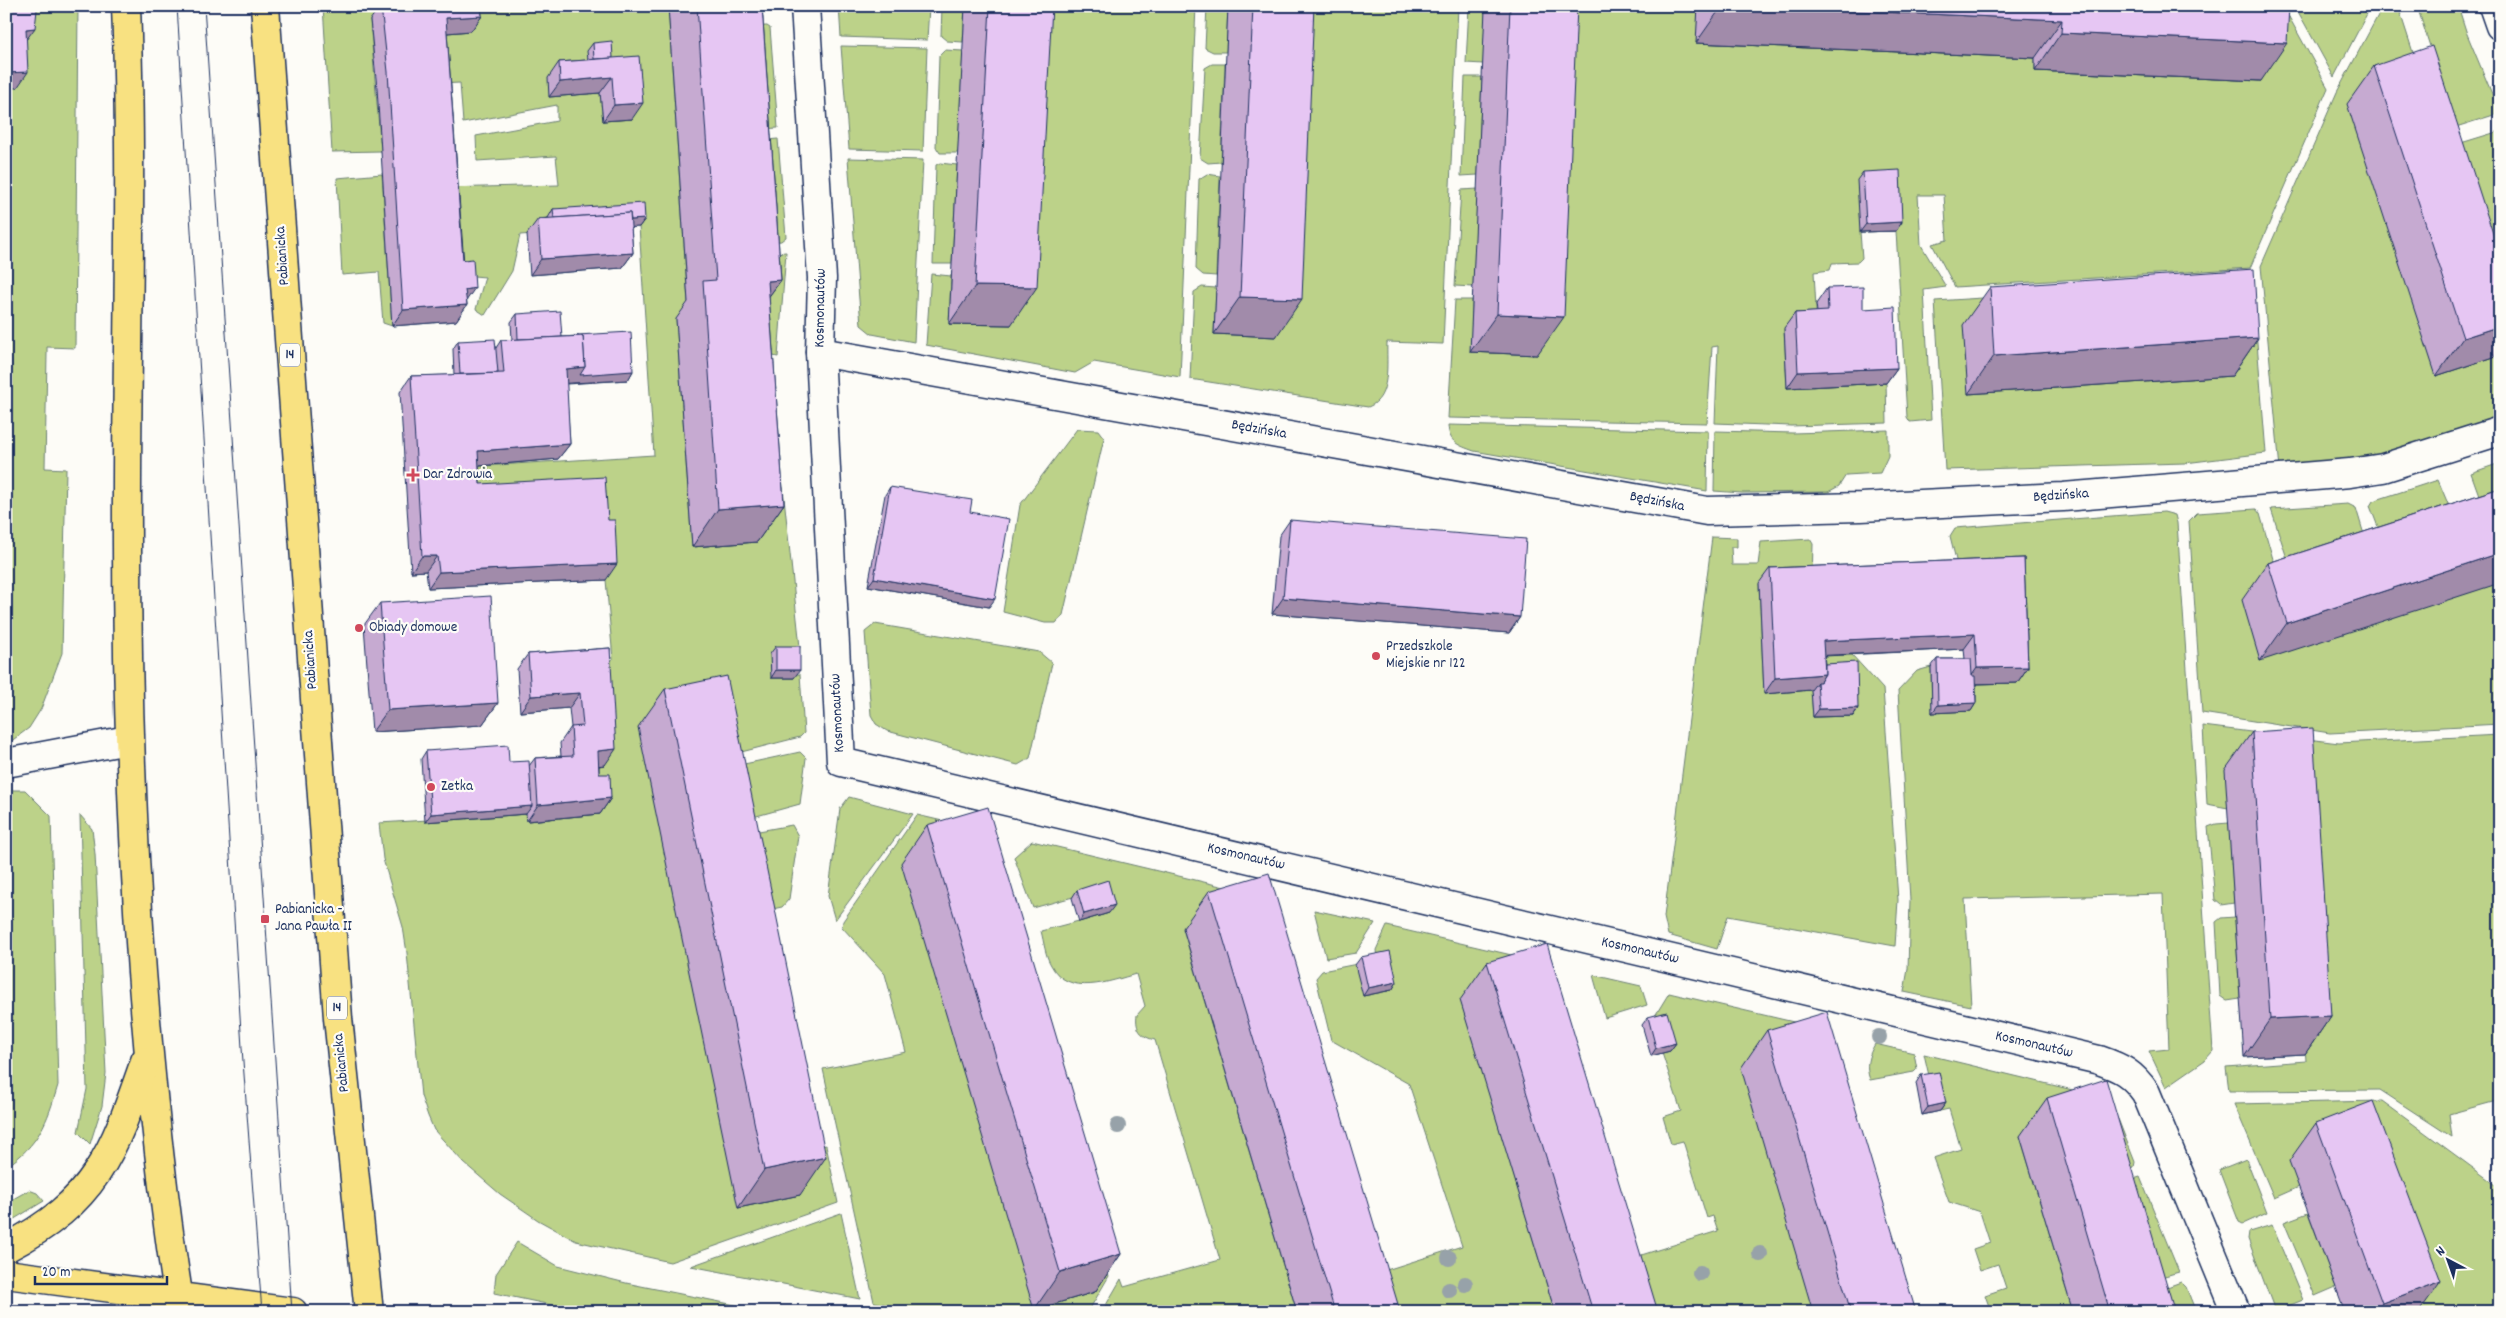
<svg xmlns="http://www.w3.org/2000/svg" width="2506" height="1318" viewBox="0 0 2506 1318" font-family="Dekko,sans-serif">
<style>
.green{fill:#bcd289;stroke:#6c8074;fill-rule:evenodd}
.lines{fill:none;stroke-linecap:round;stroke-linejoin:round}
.minor-casing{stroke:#1b2f5e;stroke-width:31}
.major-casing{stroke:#1b2f5e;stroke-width:31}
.minor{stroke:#fdfcf7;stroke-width:28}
.major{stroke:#f8e181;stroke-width:28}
.tram{stroke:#1b2f5e;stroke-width:1}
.tree{fill:#97a2a9}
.wall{fill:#c6aad1;stroke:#1b2f5e}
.shaded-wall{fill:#a18baa;stroke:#1b2f5e}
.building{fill:#e6c6f3;stroke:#1b2f5e}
.poi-dot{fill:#d1495b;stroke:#fdfcf7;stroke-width:2}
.labels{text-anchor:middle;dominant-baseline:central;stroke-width:4.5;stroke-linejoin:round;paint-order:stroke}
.shield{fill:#fdfcf7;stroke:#5f6c8c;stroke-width:1}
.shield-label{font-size:14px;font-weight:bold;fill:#1b2f5e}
.street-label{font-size:15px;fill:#1b2f5e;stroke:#fdfcf7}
.poi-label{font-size:15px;fill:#1b2f5e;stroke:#fdfcf7;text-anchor:start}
</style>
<rect width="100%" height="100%" fill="#fdfcf7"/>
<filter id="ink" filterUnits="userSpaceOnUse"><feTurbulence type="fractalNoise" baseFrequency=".02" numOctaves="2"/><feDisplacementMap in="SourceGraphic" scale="10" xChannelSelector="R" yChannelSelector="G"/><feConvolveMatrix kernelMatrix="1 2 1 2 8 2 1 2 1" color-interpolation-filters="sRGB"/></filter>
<g filter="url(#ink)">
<g class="green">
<path d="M6,6H78L75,348L47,347V353L45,468L66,469L62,653L41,709L29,728L10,742H6Z"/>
<path d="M323,6H668L689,318L676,319L692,547L757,542L780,481L783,488L800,647L794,674H800L804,733L800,737L710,760L792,1153L826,1145L838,1203L670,1262L576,1241L538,1220L500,1194L464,1163L434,1130L428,1116L421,1096L407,953L403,927L383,859L379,823L526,814L527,821L600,814L587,767L605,765L599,663L613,659L606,580L469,500L467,467L654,455L638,211L548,233L520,235L512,271L485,315L476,309L485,277L462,275L446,188L559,185L556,156L477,161L476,136L557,121V105L463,123L460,83L439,84L370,20L381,151L332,152ZM589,75L632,119L603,121L600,93Z"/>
<path d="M839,6H929L927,40L841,37Z"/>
<path d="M942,6H965L963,42L947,41L941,36Z"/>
<path d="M1028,6H1196L1180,377L1094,362L1075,373L926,345L931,274L951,276L949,324H1011Z"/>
<path d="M1207,6H1228L1226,52H1213L1205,48Z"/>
<path d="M1290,6H1458L1443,344L1387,342C1386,362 1392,398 1368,407L1190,379L1194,292L1202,287L1216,288L1214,334Z"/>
<path d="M1469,6H1698L1697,43L2035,58V71L2261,81L2283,6L2328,88L2250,268L1955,287L1932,244L1947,240L1944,195H1918L1921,245L1946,287L1924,290L1931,420L1910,422L1907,417L1896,231L1860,232L1862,258L1858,262L1832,263L1830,270L1814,272L1817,327L1784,329L1787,388L1886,383L1887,423L1791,426L1715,423L1718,346L1712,347L1707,423L1448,418L1455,300H1472L1471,352L1537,354L1483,64L1466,63Z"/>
<path d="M2295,6H2371L2334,77Z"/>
<path d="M2383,6H2398L2500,322V417L2379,455L2280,469L2261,266L2337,92Z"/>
<path d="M2417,6H2458L2467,34L2500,113L2456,127Z"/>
<path d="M767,26L770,28L778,128L742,130L734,27Z"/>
<path d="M841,46L927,48L923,151L849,149Z"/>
<path d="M945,50L963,51L958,153H940L936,147L939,56Z"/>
<path d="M1212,64H1225L1221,162L1208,163L1200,158L1205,68Z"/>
<path d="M1465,77H1482L1478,175L1461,176Z"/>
<path d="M2500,131V261L2461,143Z"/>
<path d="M778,139L786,237L781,241L749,244L743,142Z"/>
<path d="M848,158L923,160L914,342L872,334L861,325Z"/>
<path d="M940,163L957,165L952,264H933L936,165Z"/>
<path d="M382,174L392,326L383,323L379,272L342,275L337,178Z"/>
<path d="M1207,174L1220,176L1216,276L1203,275L1196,269L1199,179Z"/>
<path d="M1478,189L1473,287L1455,286L1461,190Z"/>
<path d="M786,252L778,357L744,350L750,255Z"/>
<path d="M2252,281L2266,453L2185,463L1945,470L1935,301Z"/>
<path d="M1448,425L1708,431L1707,491L1474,451C1458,445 1449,443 1448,425Z"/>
<path d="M1077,429L1098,430L1104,438L1063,615L1056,623H1045L1003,612L1020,505Z"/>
<path d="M1888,430V456L1880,473L1846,475L1839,486L1828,492L1742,493L1714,491L1715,431L1793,433Z"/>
<path d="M2500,463V517L2488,520L2471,473Z"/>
<path d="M2438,480L2459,530L2388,553L2370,506L2373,501Z"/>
<path d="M2348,504L2356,508L2371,558L2295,583L2271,509Z"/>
<path d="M2256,509L2260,514L2281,587L2500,583V724L2330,733L2202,713L2189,521L2197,513Z"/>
<path d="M2164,512L2175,515L2177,523L2213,1051L2205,1060L2166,1087L2149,1051L2169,1049L2163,894L1965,899L1971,1006L1904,992L1908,969L1910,900L1898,691L1917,671L1931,667L1932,713L1970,684L2017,683L1960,576L1950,536L1955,528Z"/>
<path d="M1712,537L1737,538V547H1731L1732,565H1758L1761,542L1810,539L1813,544L1812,581L1759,584L1764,693L1811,690L1813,717L1852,716L1851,671L1813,672L1812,656L1852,655L1883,689L1898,900L1895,946L1728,916L1717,949L1668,935L1664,917Z"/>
<path d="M875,624L1039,652L1052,663L1030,758L1018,765L887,731L876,724L871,715L865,632Z"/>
<path d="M2203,726L2339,743L2500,735V1100L2449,1114L2452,1137L2380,1090L2229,1091L2226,1067L2306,1061L2286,766L2228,808L2207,804Z"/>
<path d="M800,752L806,758L800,804L724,825L712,771Z"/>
<path d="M6,790H25L51,816L58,1085C47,1123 39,1144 6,1167Z"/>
<path d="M849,797L913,814L835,920L828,896L840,809Z"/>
<path d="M80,815L92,829L95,854L106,1073L102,1106L90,1144L78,1132L87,1089Z"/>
<path d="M917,815L968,827L1034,1309L1095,1292L1098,1240L1109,1276L1088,1312H922L874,1302L823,1069L906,1052L885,974L842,927L843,921Z"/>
<path d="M2229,823L2234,903L2221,905L2215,900L2208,827L2216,824Z"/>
<path d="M792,825L798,836L789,899L782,907L743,915L726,837Z"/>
<path d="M1032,841L1254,894L1183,929L1297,1312H1102L1121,1279L1124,1287L1220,1260L1155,1040C1141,1037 1135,1029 1137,1015L1145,1006L1136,974C1110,981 1068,998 1051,965C1045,955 1044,942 1041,931L1109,913L1102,889L1033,908L1014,857Z"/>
<path d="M1314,910L1375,923L1356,953L1326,958Z"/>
<path d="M2235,917L2240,999L2227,1001L2220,996L2216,922L2221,918Z"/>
<path d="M1387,926L1533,960L1461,1001L1555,1312H1392L1380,1272L1462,1246L1409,1084L1331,1040L1316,978L1322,971L1377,960L1376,950Z"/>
<path d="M1593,975L1641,986L1647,1005L1605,1018Z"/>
<path d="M1669,993L1811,1026L1813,1312H1651L1635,1257L1718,1231L1713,1216L1707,1218L1683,1141L1671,1144L1663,1117L1681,1111L1662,1053L1650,1024Z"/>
<path d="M1875,1044L1914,1053L1917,1069L1914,1072L1870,1080C1865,1066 1868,1056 1875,1044Z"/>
<path d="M1924,1054L2081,1092L2118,1119L2135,1162L2134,1167L2119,1172L2020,1136L2073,1312H1991L1985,1295L2006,1288L1998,1264L1980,1270L1973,1249L1990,1243L1980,1212L1949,1202L1933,1158L1961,1149L1949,1109L1940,1111L1933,1080H1930Z"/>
<path d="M2382,1101L2500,1188V1312H2412L2299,1187L2274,1198L2234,1104Z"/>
<path d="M2246,1159L2267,1213L2243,1224L2239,1222L2219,1170Z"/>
<path d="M2140,1177L2179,1272L2154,1279L2102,1189Z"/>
<path d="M29,1190L37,1193L44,1201L6,1224V1203Z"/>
<path d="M841,1213L860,1299L691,1266Z"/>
<path d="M2308,1213L2336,1287L2315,1296L2284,1222Z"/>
<path d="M2272,1225L2303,1300L2275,1311L2248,1239L2249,1232Z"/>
<path d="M517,1242L558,1266L626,1283L770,1312H585L494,1293L496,1274Z"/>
<path d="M2181,1282L2186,1287L2196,1312H2138L2134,1299Z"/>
</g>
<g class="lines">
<defs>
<g id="minor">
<path d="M805,6L822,278L820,352L841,762L2099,1060C2122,1068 2132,1073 2146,1093L2236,1312"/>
<path d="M2493,6L2500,26"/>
<path d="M820,352L1707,511L1861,507L2063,497L2350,473L2383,468L2500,431"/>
<path d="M6,763L128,740"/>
</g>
<g id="major">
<path d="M126,6C133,186 126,365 127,545C127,688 132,830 142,972C151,1086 162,1199 181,1312"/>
<path d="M265,6L338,1018L369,1312"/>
<path d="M6,1248C97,1201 113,1153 145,1061"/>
<path d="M6,1274L293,1312"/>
</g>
</defs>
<use href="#minor" class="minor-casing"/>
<use href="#major" class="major-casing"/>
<use href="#minor" class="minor"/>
<use href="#major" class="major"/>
<g class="tram">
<path d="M177,6L242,1048L262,1312"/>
<path d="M204,6L292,1312"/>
</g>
</g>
<g class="tree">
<circle cx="1879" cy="1037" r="8"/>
<circle cx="1118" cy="1126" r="8"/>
<circle cx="1760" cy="1254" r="8"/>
<circle cx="1449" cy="1258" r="8"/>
<circle cx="1700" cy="1273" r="8"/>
<circle cx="1465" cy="1284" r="8"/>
<circle cx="1449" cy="1290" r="8"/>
</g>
<g class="wall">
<path d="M380,6H481L482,16L471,31L447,33L467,305L456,321L392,326L377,88L370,20Z"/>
<path d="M668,6H762L781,280L769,296L784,504L757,542L692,547L676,319L688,302Z"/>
<path d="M965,6H1052L1011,325L949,324Z"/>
<path d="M1228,6H1314L1276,337L1214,334Z"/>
<path d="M1487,6H1577L1537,355L1470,352L1485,9Z"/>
<path d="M1698,6H2289L2261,81L2035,71V58L1696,43Z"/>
<path d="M593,43L613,58L632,119L603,121L600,93L549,97L548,78L559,62L588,60L587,51Z"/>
<path d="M2374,66L2500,255V349L2494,357L2436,376L2347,104Z"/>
<path d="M1863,172L1902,222L1896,231L1860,232L1857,180Z"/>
<path d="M553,209L645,219L639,227H631L633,253L622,268L530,275L527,234L538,219L548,218Z"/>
<path d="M1990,287L2258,338L2232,376L1968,394L1963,325Z"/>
<path d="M1827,288L1863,309L1897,368L1886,383L1787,388L1784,328L1795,313L1817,312L1816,304Z"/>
<path d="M517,314L562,337L577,336V335L633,371L628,380L566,384L570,444L558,459L479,466L480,484L606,580L428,588L426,571L411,572L400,392L411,376L454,375L453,349L458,341L496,348L501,340H512L511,322Z"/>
<path d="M890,487L970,512L989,607L868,586L885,495Z"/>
<path d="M2500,488L2260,661L2242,600L2268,563Z"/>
<path d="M1290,520L1520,617L1509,633L1272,614L1279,536Z"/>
<path d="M2024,558L2028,667L2017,683L1976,684V703L1971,711L1932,713L1931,667L1937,659H1965L1964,649L1824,656L1825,664L1858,708L1853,716L1813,717L1811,690L1764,694L1759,583L1770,568Z"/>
<path d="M380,603L498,703L482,725L372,732L364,625Z"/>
<path d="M776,646L794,678H771L770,654Z"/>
<path d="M610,648L605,765L599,766V774L611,798L600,814L527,821L526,814L425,822L421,759L426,751L529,766L535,758L561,756L560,743L571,727L569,708L520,712L517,669L528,654Z"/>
<path d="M665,689L800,1195L738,1208L638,727Z"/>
<path d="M2252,732L2331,1016L2305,1054L2244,1057L2225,770Z"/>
<path d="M927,825L1121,1254L1095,1292L1034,1310L901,863Z"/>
<path d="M1077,890L1109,913L1079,922L1072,898Z"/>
<path d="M1209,891L1400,1311L1399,1312H1297L1183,928Z"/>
<path d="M1361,957L1397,982L1392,990L1363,996L1355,965Z"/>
<path d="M1487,962L1658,1312H1555L1460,1000Z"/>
<path d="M1648,1017L1676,1043L1670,1051L1651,1056L1642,1025Z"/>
<path d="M1767,1030L1916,1312H1813L1741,1068Z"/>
<path d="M1921,1075L1946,1103L1940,1111L1922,1115L1916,1083Z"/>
<path d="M2047,1098L2175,1312H2073L2020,1136Z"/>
<path d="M2316,1123L2419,1312H2345L2289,1161Z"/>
</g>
<g class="shaded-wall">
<path d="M1722,6H1745L2062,20L2035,58L1696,43Z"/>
<path d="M482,16L471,31L435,34L446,18Z"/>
<path d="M35,28L23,44L26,29Z"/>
<path d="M2061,33L2287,43L2261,81L2035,71Z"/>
<path d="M28,72L17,88H6V73Z"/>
<path d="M612,77L600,93L549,97L560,82Z"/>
<path d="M643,103L632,119L603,121L614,105Z"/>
<path d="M645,219L639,227L548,233L554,225Z"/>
<path d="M1902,222L1896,231L1860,232L1866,224Z"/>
<path d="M633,253L622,268L530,275L541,259Z"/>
<path d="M781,280L754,317L768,281Z"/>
<path d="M975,286L1037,287L1011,325L949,324Z"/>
<path d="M475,288L464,304L465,290Z"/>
<path d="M1240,297L1302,299L1276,337L1214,334Z"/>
<path d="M467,305L456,321L392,326L403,310Z"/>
<path d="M1497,314L1564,317L1537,355L1470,352Z"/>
<path d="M2500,326V349L2494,357L2436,376L2463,338Z"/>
<path d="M2258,338L2232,376L1968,394L1994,356Z"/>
<path d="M585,367L633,371L628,380L555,384L566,369Z"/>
<path d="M1897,368L1886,383L1787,388L1798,372Z"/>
<path d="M570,444L558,459L467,467L478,451Z"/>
<path d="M784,504L757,542L692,547L718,509Z"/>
<path d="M2500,553V583L2260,661L2287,623Z"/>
<path d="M422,556H437L426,571L411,572Z"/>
<path d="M617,564L606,580L428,588L439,572Z"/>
<path d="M874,578L995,599L989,607L868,586Z"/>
<path d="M1283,598L1520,617L1509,633L1272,614Z"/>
<path d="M1975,634L1964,649L1812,656L1823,641Z"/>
<path d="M2028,667L2017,683L1966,684L1977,668Z"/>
<path d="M776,670H800L794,678H771Z"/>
<path d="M1825,674L1817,686V682L1811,690L1764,694L1775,678Z"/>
<path d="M580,693L569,708L520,712L531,696Z"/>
<path d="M498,703L482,725L372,732L388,710Z"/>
<path d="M1976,703L1971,711L1932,713L1938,705Z"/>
<path d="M1858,708L1853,716L1813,717L1819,709Z"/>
<path d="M616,749L605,765L587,767L598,751Z"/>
<path d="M611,798L600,814L527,821L538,805Z"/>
<path d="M532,806L526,814L425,822L431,814Z"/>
<path d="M1115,905L1109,913L1079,922L1084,914Z"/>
<path d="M1397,982L1392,990L1363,996L1368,988Z"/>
<path d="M2331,1016L2305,1054L2244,1057L2270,1019Z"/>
<path d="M1676,1043L1670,1051L1651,1056L1656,1048Z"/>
<path d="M1946,1103L1940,1111L1922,1115L1928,1107Z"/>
<path d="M826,1157L800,1195L738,1208L764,1170Z"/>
<path d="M1121,1254L1095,1292L1034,1310L1060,1272Z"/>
<path d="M2441,1281L2419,1312H2376L2382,1303Z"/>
</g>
<g class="building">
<path d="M6,6H36L37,10L35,28L26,29L28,72L6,73Z"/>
<path d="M381,6H481L482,16L446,18L463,260L473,259L475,288L465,290L467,305L403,310L388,72Z"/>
<path d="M697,6H762L781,280L768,281L784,504L718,509L703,281L716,280Z"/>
<path d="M990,6H1052L1037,287L975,286Z"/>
<path d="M1253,6H1314L1302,299L1240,297Z"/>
<path d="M1510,6H1577L1564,317L1497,314Z"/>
<path d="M1745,6H2289L2287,43L2061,33L2062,20Z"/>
<path d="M612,41L613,58L594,59L593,43Z"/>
<path d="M2432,46L2500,255V326L2463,338L2374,66Z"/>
<path d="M639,56L643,103L614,105L612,77L560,82L559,62Z"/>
<path d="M1900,170L1902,222L1866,224L1863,172Z"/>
<path d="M644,203L645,219L631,220L630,213L554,218L553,209Z"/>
<path d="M630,213L633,253L541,259L538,219Z"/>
<path d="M2254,269L2258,338L1994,356L1990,287Z"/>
<path d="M1863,287V309L1895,307L1897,368L1798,372L1795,313L1828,311L1827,288Z"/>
<path d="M560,311L562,337L518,339L517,314Z"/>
<path d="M631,332L633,371L580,375L585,367L583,336H577V335Z"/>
<path d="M583,336L585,367L566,369L570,444L478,451L480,484L605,477L608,520H615L617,564L439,572L437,556H422L411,376L504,373L501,340Z"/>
<path d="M495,339L498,373L460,374L458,341Z"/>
<path d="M890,487L972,500L970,512L1009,519L995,599L874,578Z"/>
<path d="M2500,488V553L2287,623L2268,563Z"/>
<path d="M1290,520L1526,539L1520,617L1283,598Z"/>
<path d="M2024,558L2028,667L1977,668L1975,634L1823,641L1825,674L1775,678L1770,568Z"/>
<path d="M491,596L498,703L388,710L380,603Z"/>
<rect x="776" y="646" width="24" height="24"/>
<path d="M610,648L616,749L598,751L599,774H610L611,798L538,805L535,758L573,756L571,727L583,726L580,693L531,696L528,654Z"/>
<path d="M1937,659H1971L1972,676H1975L1976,703L1938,705Z"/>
<path d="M1857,662L1858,708L1819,709L1817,682H1820L1825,674V664Z"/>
<path d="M727,676L826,1157L764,1170L665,689Z"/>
<path d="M2313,728L2331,1016L2270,1019L2252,732Z"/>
<path d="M508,745L509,762L529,761L532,806L431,814L426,751Z"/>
<path d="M988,807L1121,1254L1060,1272L927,825Z"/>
<path d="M1269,873L1400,1311L1396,1312H1335L1209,891Z"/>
<path d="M1108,880L1115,905L1084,914L1077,890Z"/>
<path d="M1547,944L1658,1312H1593L1487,962Z"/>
<path d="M1390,951L1397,982L1368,988L1361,957Z"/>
<path d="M1667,1012L1676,1043L1656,1048L1648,1017Z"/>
<path d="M1827,1012L1916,1312H1851L1767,1030Z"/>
<path d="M1939,1072L1946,1103L1928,1107L1921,1075Z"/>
<path d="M2106,1079L2175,1312H2110L2047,1098Z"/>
<path d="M2373,1101L2441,1281L2382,1303L2316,1123Z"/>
</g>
</g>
<g class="poi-dot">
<path d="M410.5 467.5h5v5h5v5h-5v5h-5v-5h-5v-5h5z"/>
<circle cx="359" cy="628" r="5"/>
<circle cx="1376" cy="656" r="5"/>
<circle cx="431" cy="787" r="5"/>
<rect x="260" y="914" width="10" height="10" rx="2.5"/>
</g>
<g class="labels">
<g class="shield">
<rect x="280" y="343.5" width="20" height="23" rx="4"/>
<rect x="327" y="996.5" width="20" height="23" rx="4"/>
</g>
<g class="shield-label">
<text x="290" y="355">14</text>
<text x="337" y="1008">14</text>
</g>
<g class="street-label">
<text transform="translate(283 256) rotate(-94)">Pabianicka</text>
<text transform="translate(821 308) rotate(-89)">Kosmonautów</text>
<text transform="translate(1259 430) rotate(10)">Będzińska</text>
<text transform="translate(2061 496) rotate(-4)">Będzińska</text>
<text transform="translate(1657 502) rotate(11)">Będzińska</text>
<text transform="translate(311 660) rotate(-94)">Pabianicka</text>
<text transform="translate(838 713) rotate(-93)">Kosmonautów</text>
<text transform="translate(1246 857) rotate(13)">Kosmonautów</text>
<text transform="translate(1640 951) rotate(13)">Kosmonautów</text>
<text transform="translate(2034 1045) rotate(13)">Kosmonautów</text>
<text transform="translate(342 1063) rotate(-96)">Pabianicka</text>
</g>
<g class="poi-label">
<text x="423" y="475">Dar Zdrowia</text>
<text x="369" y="628">Obiady domowe</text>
<text x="1386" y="647">Przedszkole<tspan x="1386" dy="17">Miejskie nr 122</tspan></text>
<text x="441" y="787">Zetka</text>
<text x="275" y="910">Pabianicka -<tspan x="275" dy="17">Jana Pawła II</tspan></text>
</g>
</g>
<rect width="2506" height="1318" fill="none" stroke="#fdfcf7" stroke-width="25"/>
<rect x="12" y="12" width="2481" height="1293" fill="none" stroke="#1b2f5e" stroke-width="2" filter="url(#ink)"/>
<g transform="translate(2448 1260) rotate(319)" stroke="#fdfcf7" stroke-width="4" paint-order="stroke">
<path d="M0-4L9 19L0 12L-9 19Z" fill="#1b2f5e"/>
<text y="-8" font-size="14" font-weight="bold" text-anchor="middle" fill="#1b2f5e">N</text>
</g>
<path d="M35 1276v8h132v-8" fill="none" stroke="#1b2f5e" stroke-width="2.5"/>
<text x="42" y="1276" font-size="15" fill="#1b2f5e" stroke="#fdfcf7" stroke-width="4" paint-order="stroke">20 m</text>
</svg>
